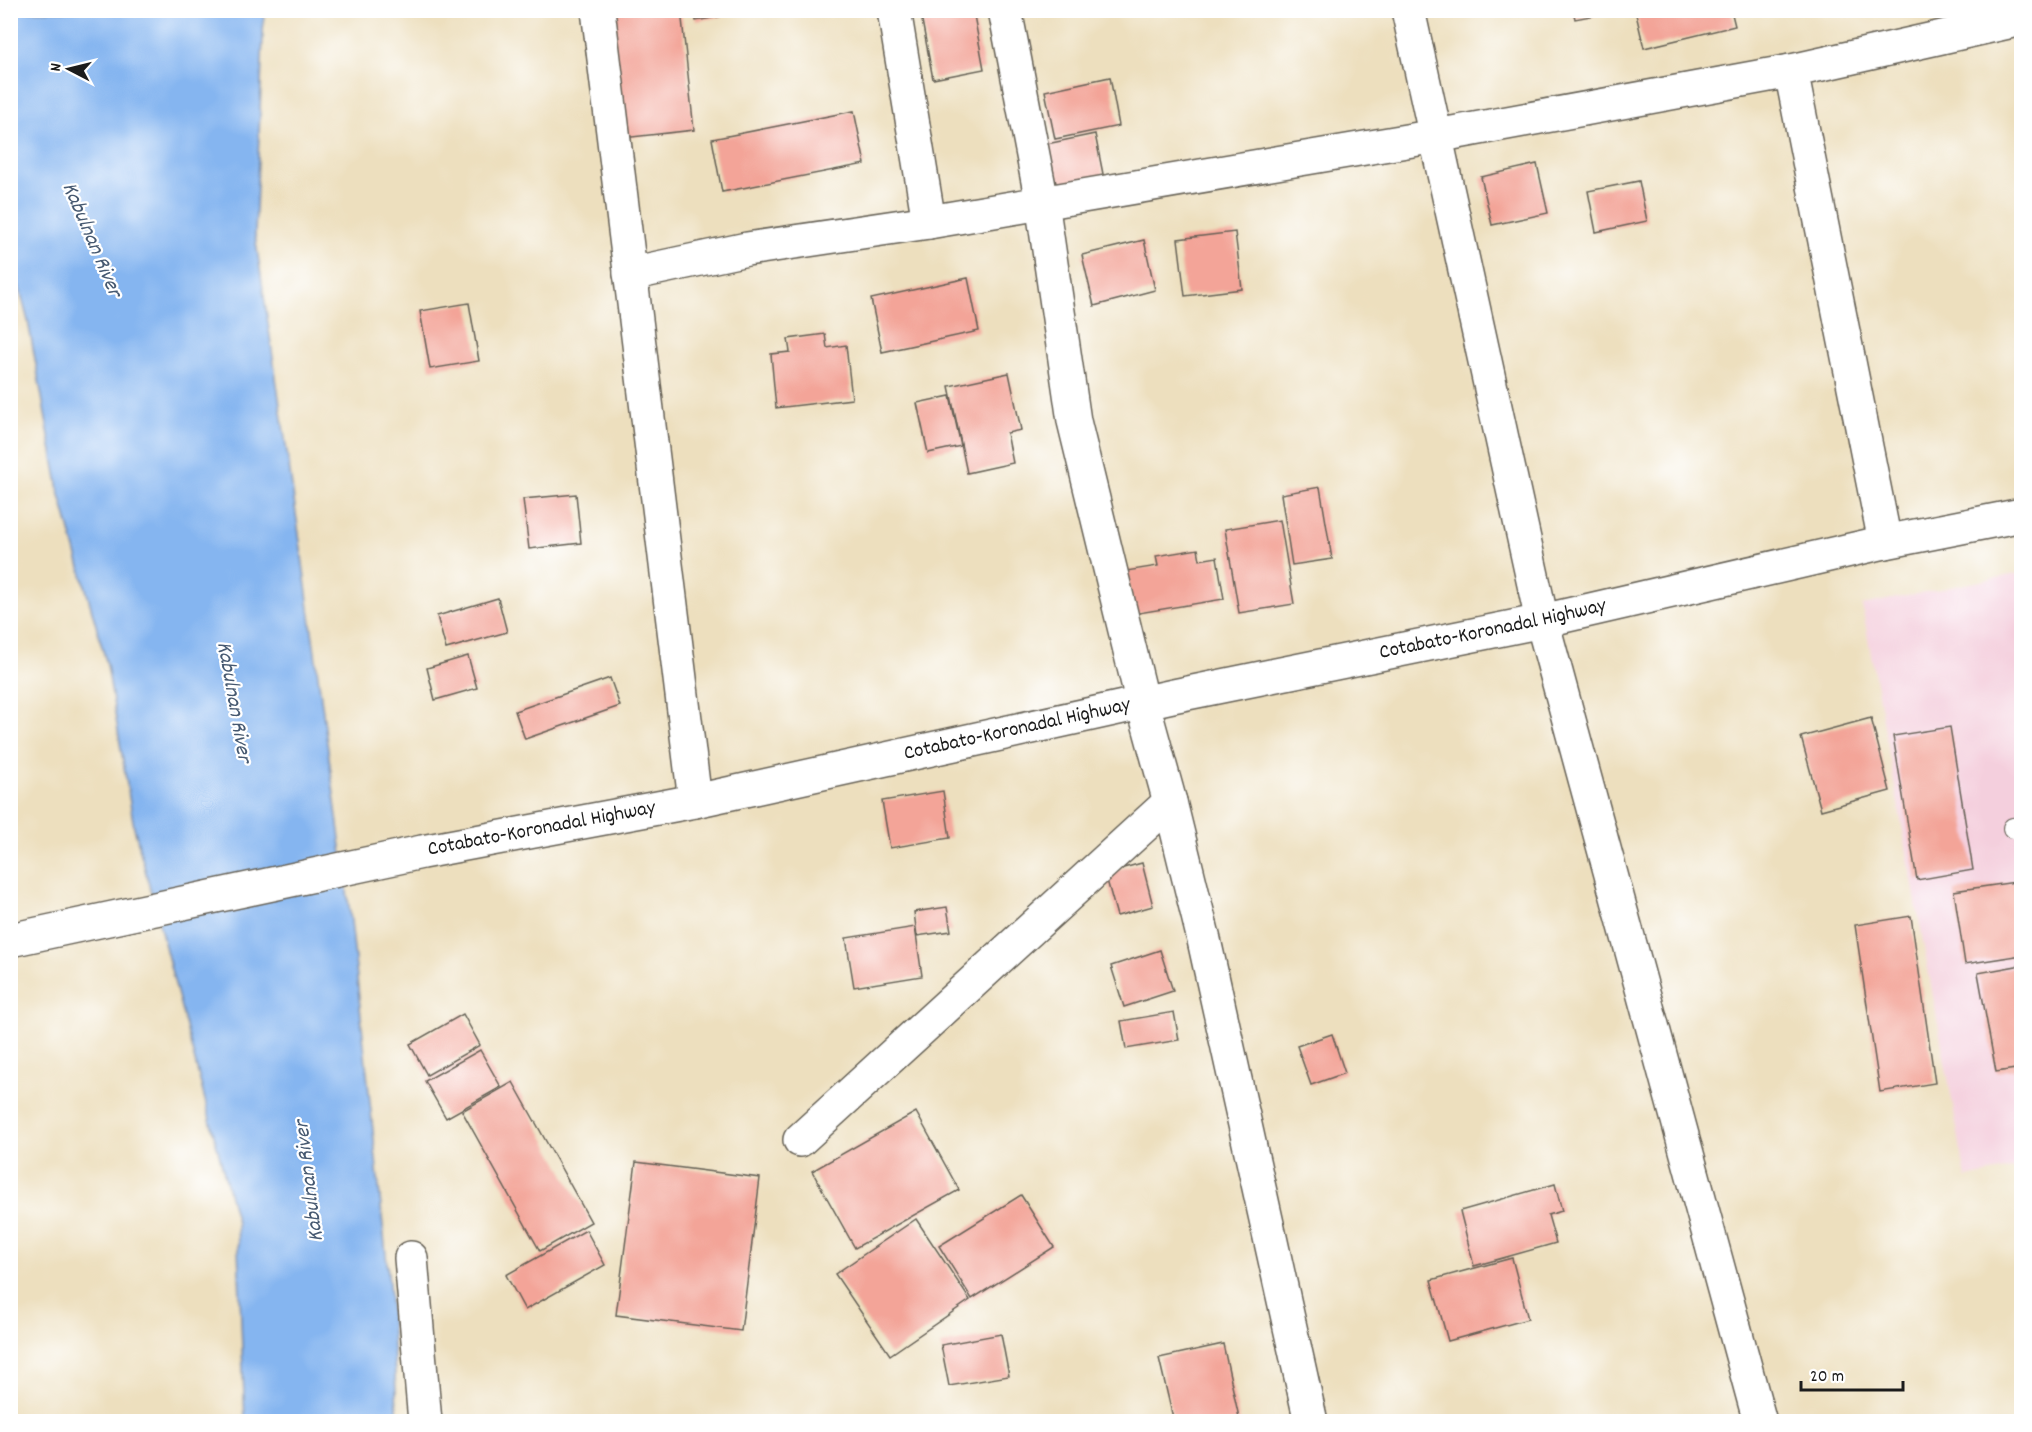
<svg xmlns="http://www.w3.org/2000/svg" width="2032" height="1432" viewBox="0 0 2032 1432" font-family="Dekko,sans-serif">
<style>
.built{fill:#f4cfdd}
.water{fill:#85b5f0;stroke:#506886;stroke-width:1.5}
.building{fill:#f3a498}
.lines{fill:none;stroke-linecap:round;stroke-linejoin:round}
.service-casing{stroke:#656055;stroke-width:22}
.minor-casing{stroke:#656055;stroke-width:36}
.trunk-casing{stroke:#656055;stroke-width:36}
.service{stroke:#fff;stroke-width:20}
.minor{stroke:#fff;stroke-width:33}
.trunk{stroke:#fff;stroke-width:33}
.labels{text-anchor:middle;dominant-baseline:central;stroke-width:4.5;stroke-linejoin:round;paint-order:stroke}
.street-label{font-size:21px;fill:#1c1c1c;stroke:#fff}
.water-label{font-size:22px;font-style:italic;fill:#465971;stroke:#fff}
</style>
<rect width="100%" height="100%" fill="#fff"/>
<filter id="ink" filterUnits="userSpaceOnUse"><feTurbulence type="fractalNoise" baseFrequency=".0167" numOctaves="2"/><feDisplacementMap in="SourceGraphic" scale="12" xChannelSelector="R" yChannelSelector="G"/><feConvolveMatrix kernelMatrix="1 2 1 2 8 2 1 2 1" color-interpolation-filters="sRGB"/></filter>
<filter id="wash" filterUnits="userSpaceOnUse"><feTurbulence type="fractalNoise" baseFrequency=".008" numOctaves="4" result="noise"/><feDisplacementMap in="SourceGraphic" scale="24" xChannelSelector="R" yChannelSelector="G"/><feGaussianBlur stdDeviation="1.35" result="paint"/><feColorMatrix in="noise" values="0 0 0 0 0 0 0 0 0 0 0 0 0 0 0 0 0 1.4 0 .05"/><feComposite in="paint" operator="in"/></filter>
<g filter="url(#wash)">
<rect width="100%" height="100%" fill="#eddfbe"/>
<path class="built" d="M2021,573V1167L1966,1178L1862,605Z"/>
<path class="water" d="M10,11H264L255,235L299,534L351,921L389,1283L398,1421H245L237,1223L134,827L107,665L60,495L28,321L11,255Z"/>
<g id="blocks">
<g class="building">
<path d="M610,10H681L694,130L623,138Z"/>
<path d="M694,10H744L745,12L696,21Z"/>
<path d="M920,10H973L984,69L933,79Z"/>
<path d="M1573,10H1611L1612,12L1575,19Z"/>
<path d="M1635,10H1731L1735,26L1644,48Z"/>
<path d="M1110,77L1119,126L1055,139L1045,91Z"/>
<path d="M854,111L865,164L722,192L712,139Z"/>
<path d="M1095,134L1104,179L1041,192L1032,147Z"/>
<path d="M1537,164L1548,213L1492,225L1481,177Z"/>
<path d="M1639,181L1647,221L1596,232L1588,191Z"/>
<path d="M1235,232L1242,289L1185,296L1178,239Z"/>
<path d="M1144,240L1155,290L1094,306L1082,255Z"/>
<path d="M968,278L979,331L882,352L871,299Z"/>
<path d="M469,303L479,361L430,369L420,311Z"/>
<path d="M825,334L827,348L846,345L852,399L776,408L771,354L790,352L788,339Z"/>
<path d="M1009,373L1021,430L1007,433L1013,463L967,473L949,386Z"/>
<path d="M950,396L961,446L928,453L917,403Z"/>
<path d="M1320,487L1332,559L1292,565L1281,494Z"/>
<path d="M576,494L581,543L529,549L523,499Z"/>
<path d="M1280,520L1294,604L1239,613L1225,529Z"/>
<path d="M1198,549L1200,560L1217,557L1224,599L1133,614L1126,571L1158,566L1156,556Z"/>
<path d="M498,598L507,632L446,649L437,616Z"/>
<path d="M468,656L477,688L435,700L427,668Z"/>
<path d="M610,678L620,706L525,739L515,711Z"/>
<path d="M1871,718L1890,791L1821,810L1801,737Z"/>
<path d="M1950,727L1973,870L1917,880L1893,736Z"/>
<path d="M943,791L950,838L890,848L882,801Z"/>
<path d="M1142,863L1153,906L1117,916L1105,873Z"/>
<path d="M2022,881V955L1965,964L1954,891Z"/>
<path d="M947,907L951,931L917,936L914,912Z"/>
<path d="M1911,916L1935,1083L1880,1092L1855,925Z"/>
<path d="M915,927L922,976L854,987L846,938Z"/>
<path d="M1160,950L1173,991L1124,1007L1111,966Z"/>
<path d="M2022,965V1068L1996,1072L1978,973Z"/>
<path d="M1174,1012L1179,1040L1126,1049L1121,1021Z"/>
<path d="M463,1014L480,1045L427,1075L410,1044Z"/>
<path d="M1332,1034L1345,1073L1311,1085L1297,1046Z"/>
<path d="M480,1050L501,1087L446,1118L425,1081Z"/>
<path d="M513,1082L591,1222L540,1251L462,1111Z"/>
<path d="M916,1112L959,1190L855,1248L812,1171Z"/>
<path d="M636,1162L760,1178L741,1331L616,1315Z"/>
<path d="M1555,1184L1562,1211L1548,1215L1556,1243L1474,1266L1460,1211Z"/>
<path d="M1021,1195L1054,1247L972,1299L939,1246Z"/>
<path d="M916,1219L970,1300L890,1355L835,1274Z"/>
<path d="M586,1230L605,1265L525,1310L506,1275Z"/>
<path d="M1512,1258L1528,1319L1448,1341L1431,1280Z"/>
<path d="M1001,1334L1009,1376L949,1386L941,1345Z"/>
<path d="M1223,1344L1240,1422H1174L1159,1358Z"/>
</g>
</g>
</g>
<g filter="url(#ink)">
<use href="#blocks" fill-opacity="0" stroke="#656055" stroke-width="1.5"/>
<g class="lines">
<defs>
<path id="service" d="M2013,828L2022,827"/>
<g id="minor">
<path d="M598,10L695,801"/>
<path d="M894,10L929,222"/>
<path d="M1005,10L1042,202L1074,421L1143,704L1170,802L1204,940L1311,1422"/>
<path d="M1408,10L1542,621L1760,1422"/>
<path d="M1791,71L1885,542"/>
<path d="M630,274L747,249L929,222L1436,136L1791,71L2022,19"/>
<path d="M800,1140L1170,802"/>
<path d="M411,1258L425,1422"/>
</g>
<g id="trunk">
<path id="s1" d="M10,940L422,852L695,801L1173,696L1542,621L1885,542L2022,515"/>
</g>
</defs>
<use href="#service" class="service-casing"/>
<use href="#minor" class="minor-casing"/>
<use href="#trunk" class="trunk-casing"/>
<use href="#service" class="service"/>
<use href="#minor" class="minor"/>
<use href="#trunk" class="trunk"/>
</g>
</g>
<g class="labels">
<g class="street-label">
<text stroke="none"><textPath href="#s1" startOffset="1515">Cotabato-Koronadal Highway</textPath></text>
<text stroke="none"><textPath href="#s1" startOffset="1029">Cotabato-Koronadal Highway</textPath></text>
<text stroke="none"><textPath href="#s1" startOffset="543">Cotabato-Koronadal Highway</textPath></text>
</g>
<g class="water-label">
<text transform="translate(91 240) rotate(67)">Kabulnan River</text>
<text transform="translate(233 702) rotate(80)">Kabulnan River</text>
<text transform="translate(310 1181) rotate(-97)">Kabulnan River</text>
</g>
</g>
<rect width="2032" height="1432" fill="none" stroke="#fff" stroke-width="36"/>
<g transform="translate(69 69) rotate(277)" stroke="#ffffff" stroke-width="4.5" paint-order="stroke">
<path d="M0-4.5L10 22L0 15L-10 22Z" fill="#1c1c1c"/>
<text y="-9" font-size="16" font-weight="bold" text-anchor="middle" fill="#1c1c1c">N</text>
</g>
<path d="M1801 1381v9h102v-9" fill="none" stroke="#1c1c1c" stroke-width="3"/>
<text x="1810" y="1381" font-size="18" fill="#1c1c1c" stroke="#ffffff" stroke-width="4.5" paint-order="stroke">20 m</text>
</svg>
